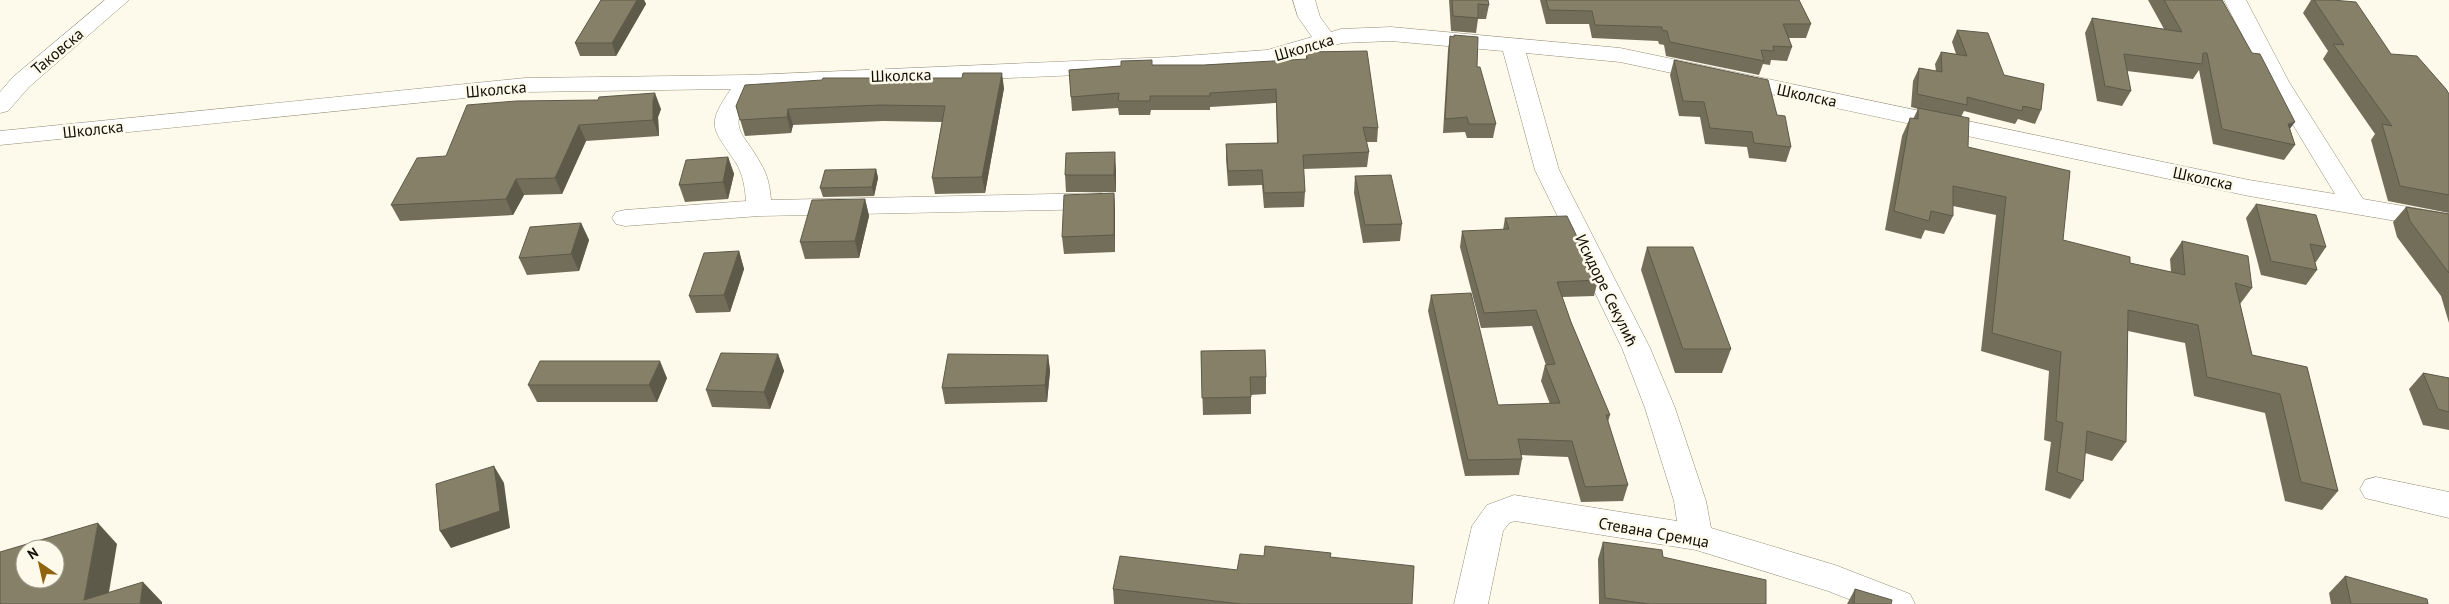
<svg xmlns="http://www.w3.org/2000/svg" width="2449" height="604" viewBox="0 0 2449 604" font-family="'PT Sans',sans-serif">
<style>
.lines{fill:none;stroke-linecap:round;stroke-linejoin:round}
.minor-casing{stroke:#938d75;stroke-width:1}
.minor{fill:#fff;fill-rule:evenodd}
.wall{fill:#736e59}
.shaded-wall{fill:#5e5a49}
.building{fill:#868068;stroke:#5e5a49;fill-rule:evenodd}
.labels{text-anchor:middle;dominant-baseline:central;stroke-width:5;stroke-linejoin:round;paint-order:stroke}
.street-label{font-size:16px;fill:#100e06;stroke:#fefaeb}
</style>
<rect width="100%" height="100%" fill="#fefaeb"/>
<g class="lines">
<defs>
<g id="minor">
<path d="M105,0H129L29,87L8,111L0,113V92L13,77Z"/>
<path d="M1293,0H1315L1320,17L1331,32L1341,29L1391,27L1620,48L2249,180L2335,194L2267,82L2224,0H2246L2289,82L2363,199L2449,214V230L2249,196L1620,62L1526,53L1559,170L1650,348L1675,408L1706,501L1711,528L1835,565L1910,594L1915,604H1861L1828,591L1696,550L1515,521L1509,523L1503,531L1488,604H1454L1472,526L1487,505L1514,495L1677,521L1674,501L1645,408L1622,348L1535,170L1503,51L1391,41L1342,43L1268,64L1170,71L755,89C724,131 743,129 762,166C768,176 770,188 771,200L1101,193L1110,195L1114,201L1110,207L1101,209L759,216L625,226L616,224L612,218L616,212L625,210L746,201C745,188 743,174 736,163C714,129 704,127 731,89L525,92L0,145V131L525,78L748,75L1170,57L1267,50L1312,37L1298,17Z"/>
<path d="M2376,477L2449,492V518L2365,498L2360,489L2365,480Z"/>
</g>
</defs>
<use href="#minor" class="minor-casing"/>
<use href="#minor" class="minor"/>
</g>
<g class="wall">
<path d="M601,0H644L646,4L616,56H580L575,43Z"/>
<path d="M1449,0H1488L1489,5L1486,19H1478L1476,33L1451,31Z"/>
<path d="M1540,0H1799L1811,24L1806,38H1789L1792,47L1787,61L1771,60L1770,65L1763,64L1759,75L1666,56L1664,45L1659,44L1658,41L1592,38L1589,24H1546Z"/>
<path d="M2148,0H2222L2290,129L2295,145L2284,160L2213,144L2199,70L2193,79L2127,71L2131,91L2122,106L2097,101L2085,33L2092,18L2164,29Z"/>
<path d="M2311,0H2332L2391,54L2449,94V213L2388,201L2371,140L2375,134L2323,59L2328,51L2303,13Z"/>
<path d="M1957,30L2041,110L2035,124L2018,119L2015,124L1964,111L1961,117L1968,147L2063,240L2130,263L2171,272L2170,259L2182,241L2252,288L2240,304L2252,355L2307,367L2338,491L2322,510L2285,501L2265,413L2194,396L2185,343L2128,331L2126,442L2112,461L2085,453L2083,481L2070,499L2045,490L2051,442L2044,440L2049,371L1981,351L1996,215L1953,206V216L1944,234L1925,230L1921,239L1885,230L1902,136L1910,118L1913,119L1918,109L1911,107L1913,81L1919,68L1936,71L1935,64L1941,52L1956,54L1952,42Z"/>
<path d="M1450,36L1477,67L1496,124L1493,138H1467L1465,132L1443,133L1448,50Z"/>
<path d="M1306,52L1378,128L1377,142H1366L1369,152L1367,167L1303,169L1305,192L1304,207L1264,208L1262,185L1228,186L1226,159V144L1277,143L1276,103L1210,107V110H1151L1150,115H1119L1118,108L1072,111L1069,70L1121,66L1152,60V65H1204L1306,60Z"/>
<path d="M1674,60L1777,115L1791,147L1786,162L1749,158L1747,147L1705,144L1700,117L1679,116L1670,75Z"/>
<path d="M1004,88L985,193L935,194L932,178L942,122L883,121L793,125L791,133L745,136L736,106Z"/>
<path d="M598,100L661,109L658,117L659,136L586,141L562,194L524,195L513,215L400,221L391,205L446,156Z"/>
<path d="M728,157L734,174L728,199L685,202L679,185Z"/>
<path d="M876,169L878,178L874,196L823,197L820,188Z"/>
<path d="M1116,169V192H1066L1065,175Z"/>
<path d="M1355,176L1402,224L1400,241L1363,243L1354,193Z"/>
<path d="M1114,193L1115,210V252L1064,254L1062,237Z"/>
<path d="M865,199L869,216L859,258L805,259L800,242Z"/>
<path d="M2256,204L2326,247L2316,262H2315L2317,270L2306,285L2261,275L2246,218Z"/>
<path d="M2406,207L2449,214V323L2441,296L2397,237L2393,222Z"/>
<path d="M1505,218L1598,280L1594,296L1562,297L1571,322L1610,415L1608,422L1628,485L1623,501L1581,502L1568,457L1521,455L1522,459L1519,475L1465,476L1428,311L1431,295L1498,405L1550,404L1541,381L1545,365H1546L1532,326L1481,328L1460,247L1462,231L1503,230Z"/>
<path d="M581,223L589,240L579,271L527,275L519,258Z"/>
<path d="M1647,247L1731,349L1722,373H1675L1641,270Z"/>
<path d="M739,251L744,269L730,312L696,313L689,296Z"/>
<path d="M1201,351L1266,377V394L1251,395V414L1203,415Z"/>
<path d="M778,354L784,371L770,409L712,407L706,390Z"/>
<path d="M1048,355L1050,371L1047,402L945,404L942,388Z"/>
<path d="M2423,373L2449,378V430L2423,425L2409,389Z"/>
<path d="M667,378L657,402H537L528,385Z"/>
<path d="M1603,542L1663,557L1766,604H1599L1598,559Z"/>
<path d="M1264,556L1330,557L1412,604H1114L1113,589L1237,570Z"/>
<path d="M2345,576L2428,604H2331L2329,593Z"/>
<path d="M1855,589L1891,604H1847Z"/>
</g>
<g class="shaded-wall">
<path d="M637,0H644L646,4L616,56L612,43Z"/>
<path d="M1002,73L1004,88L985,193L982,177Z"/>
<path d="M655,93L661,109L658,117L659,136L653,120V101Z"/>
<path d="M788,109L793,125L791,133L787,117Z"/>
<path d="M2295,122L2284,137L2288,124Z"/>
<path d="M579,125L586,141L562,194L555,178Z"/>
<path d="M1115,152L1116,169V192L1114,175Z"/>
<path d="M728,157L734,174L728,199L723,182Z"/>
<path d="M876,169L878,178L874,196L872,187Z"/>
<path d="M516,179L524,195L513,215L506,199Z"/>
<path d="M1114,193L1115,210V252L1114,235Z"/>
<path d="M865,199L869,216L859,258L855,241Z"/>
<path d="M581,223L589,240L579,271L571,254Z"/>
<path d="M739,251L744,269L730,312L724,295Z"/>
<path d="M778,354L784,371L770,409L764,392Z"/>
<path d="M1048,355L1050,371L1047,402L1045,385Z"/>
<path d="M660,361L667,378L657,402L649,385Z"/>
<path d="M494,466L504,483L510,528L451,548L440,531Z"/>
<path d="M98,523L117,544L107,604L84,600Z"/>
<path d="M143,582L162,602V604H140Z"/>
</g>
<g class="building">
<path d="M601,0H637L612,43H575Z"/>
<path d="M1452,0H1488L1489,5L1478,4V18L1453,16Z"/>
<path d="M1546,0H1799L1811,24H1783L1792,47L1773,46L1774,51L1761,50L1764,61L1670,42L1667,31L1662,30V27L1595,25L1592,11L1549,10Z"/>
<path d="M2164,0H2222L2252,53L2260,54L2295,122L2288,124L2295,145L2222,129L2207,53H2203L2202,64L2124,54L2131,91L2105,86L2092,18L2182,32Z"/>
<path d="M2314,0H2332L2356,2L2391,54L2417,56L2446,89L2449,94V195L2400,186L2382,124L2392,126L2333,44L2344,45Z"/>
<path d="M1957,30L1988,33L2004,75L2044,84L2041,110L2023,106L2022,111L1967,97V105L1917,94L1919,68L1942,72L1941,52L1967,56Z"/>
<path d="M1454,35L1478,37L1477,67H1480L1496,124H1469L1467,117L1445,119L1450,36L1454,37Z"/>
<path d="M1367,51L1378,128L1363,127L1369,152L1303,155L1305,192L1264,193L1262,170L1228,171L1226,144L1278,143L1276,89L1210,93V96H1150V101H1118L1119,93L1071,97L1069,70L1121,66V61L1152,60V65H1204L1307,59L1306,52Z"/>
<path d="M1674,60L1768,80L1777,115L1785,116L1791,147L1754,143L1752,132L1710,128L1704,102L1683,101Z"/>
<path d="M963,73H1002L982,177L932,178L945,106L880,105L788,109L787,117L740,120L736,106L745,85L822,80L823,78H962Z"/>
<path d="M655,93L653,101V120L579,125L555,178L516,179L506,199L391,205L417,158L446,156L467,105L516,101L598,100L599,97Z"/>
<path d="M1918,108L1969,118L1968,147L2070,171L2063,240L2130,257V263L2185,275L2182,241L2248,256L2252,288L2235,283L2252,355L2307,367L2338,491L2301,482L2280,394L2207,377L2198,325L2128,310L2126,442L2087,431L2083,481L2057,472L2063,423L2056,421L2061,352L1992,333L2006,197L1953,186V216L1931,211L1929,221L1894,211L1910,118L1918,119Z"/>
<path d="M1115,152L1114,175H1065L1066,153Z"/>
<path d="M728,157L723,182L679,185L686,160Z"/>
<path d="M876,169L872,187L820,188L825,170Z"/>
<path d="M1391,175L1402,224L1365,225L1355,176Z"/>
<path d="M1114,193V235L1062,237L1064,195Z"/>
<path d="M865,199L855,241L800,242L812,200Z"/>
<path d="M2256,204L2316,215L2326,247L2310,244L2317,270L2271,261Z"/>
<path d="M2406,207L2449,214V273L2410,221Z"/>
<path d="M1567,216L1598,280L1557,282L1571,322L1610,415H1606L1628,485L1585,487L1572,441L1518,439L1522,459L1468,460L1431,295L1471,293L1498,405L1560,403L1545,365L1555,364L1536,310L1484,313L1462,231L1509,229L1505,218Z"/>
<path d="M581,223L571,254L519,258L530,227Z"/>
<path d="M1647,247H1693L1731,349H1683Z"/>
<path d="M739,251L724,295L689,296L704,253Z"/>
<path d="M1265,350L1266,377H1250L1251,397L1202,398L1201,351Z"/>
<path d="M721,353L778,354L764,392L706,390Z"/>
<path d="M948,354L1048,355L1045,385L942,388Z"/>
<path d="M540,361H660L649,385H528Z"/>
<path d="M2423,373L2449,378V412L2438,409Z"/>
<path d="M494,466L500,511L440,531L436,484Z"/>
<path d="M98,523L84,600L143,582L140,604H0V552ZM25,549H55V579H25Z"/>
<path d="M1603,542L1662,550L1663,557L1766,580V604H1649L1605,598Z"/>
<path d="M1265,546L1331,553L1330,557L1414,566L1412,604H1241L1113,589L1120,556L1237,570L1240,554L1264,556Z"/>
<path d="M2345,576L2427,599L2428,604H2351Z"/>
<path d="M1855,589L1892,600L1891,604H1854Z"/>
</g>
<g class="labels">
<g class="street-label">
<text transform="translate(1304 47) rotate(-16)">Школска</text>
<text transform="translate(57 51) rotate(-40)">Таковска</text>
<text transform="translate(901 75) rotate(-2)">Школска</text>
<text transform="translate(496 89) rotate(-5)">Школска</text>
<text transform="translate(1807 95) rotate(12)">Школска</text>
<text transform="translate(93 129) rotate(-6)">Школска</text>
<text transform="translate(2203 178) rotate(12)">Школска</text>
<text transform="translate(1607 290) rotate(64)">Исидоре Секулић</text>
<text transform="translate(1654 532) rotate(10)">Стевана Сремца</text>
</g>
</g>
<g transform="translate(40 564) rotate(326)"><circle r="24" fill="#fefaeb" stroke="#9f9c8f"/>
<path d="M0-4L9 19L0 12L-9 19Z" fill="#91630e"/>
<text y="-8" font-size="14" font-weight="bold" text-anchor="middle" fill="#100e06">N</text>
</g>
</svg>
